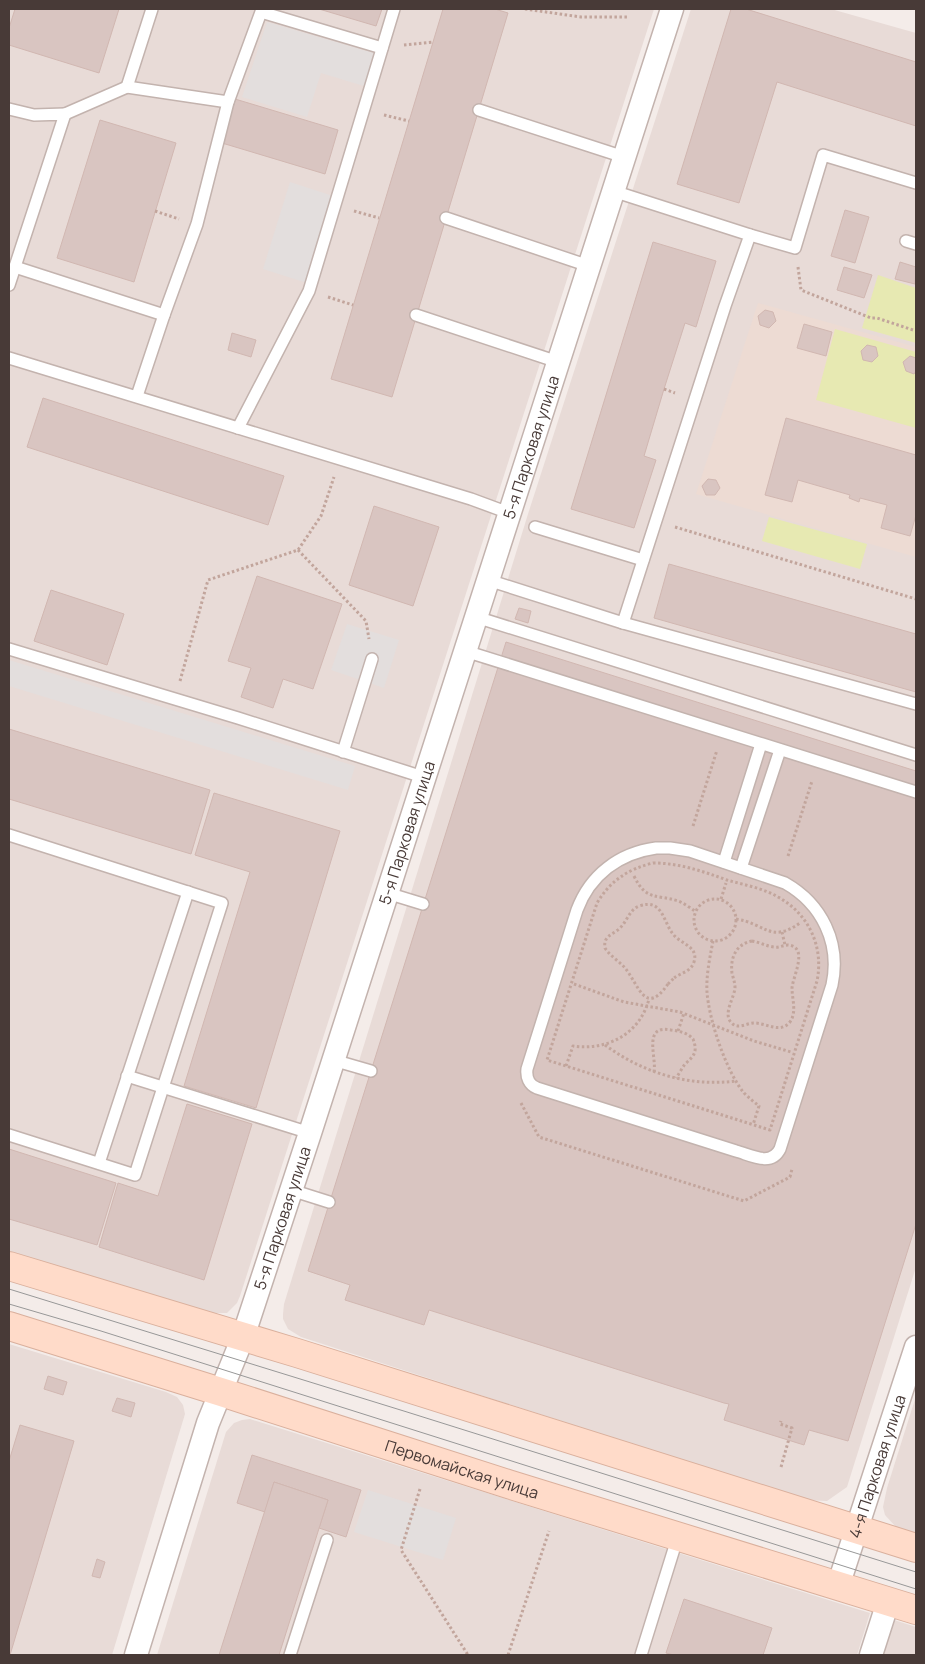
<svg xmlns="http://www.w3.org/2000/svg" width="925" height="1664" viewBox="0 0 925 1664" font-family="Manrope,sans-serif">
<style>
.residential{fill:#e8dbd7}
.education{fill:#eddbd3}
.green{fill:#e7e9b2}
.parking{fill:#e3dedd}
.building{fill:#d9c5c1;stroke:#d1b7b1}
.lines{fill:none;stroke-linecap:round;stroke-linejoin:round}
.lane-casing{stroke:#c3b3ae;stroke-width:14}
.street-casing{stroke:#c3b3ae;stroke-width:25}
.secondary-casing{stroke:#dab09d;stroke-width:30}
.path{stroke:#c2a59c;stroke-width:3;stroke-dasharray:2.5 2.5;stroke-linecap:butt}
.lane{stroke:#fff;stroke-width:11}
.street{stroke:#fff;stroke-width:22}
.secondary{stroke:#ffdbc9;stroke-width:28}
.tram{stroke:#989898;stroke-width:1}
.path-bridge{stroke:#c2a59c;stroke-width:3;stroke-dasharray:2.5 2.5;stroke-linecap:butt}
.labels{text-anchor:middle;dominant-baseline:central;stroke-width:4;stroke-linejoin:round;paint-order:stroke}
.street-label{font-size:16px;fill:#483a37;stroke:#fff}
</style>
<rect width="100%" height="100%" fill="#f4ece9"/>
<g class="residential">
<path d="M9,9H654L240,1296L237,1303L227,1313H214L9,1251Z"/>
<path d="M691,9H831L916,33V1267L847,1487L827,1501L806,1500L301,1337L288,1329L283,1319V1314L284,1304L528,514Z"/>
<path d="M9,1344L166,1392L177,1397L183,1405L185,1414L112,1655H9Z"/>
<path d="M916,1396V1534L897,1528L885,1515L883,1507L887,1488Z"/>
<path d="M250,1419L870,1613L857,1655H157L226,1432L234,1423L242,1420Z"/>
<path d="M894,1620L916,1627V1655H883Z"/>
</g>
<path class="education" d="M758,303L916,347V557L696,494Z"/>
<g class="green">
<path d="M878,275L916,288V343L862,328Z"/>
<path d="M835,329L916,352V428L816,400Z"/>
<path d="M769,517L867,544L860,569L762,541Z"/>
</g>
<g class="parking">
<path d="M267,22L377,54L367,87L321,73L307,117L242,97Z"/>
<path d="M290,182L333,196L307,283L263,269Z"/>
<path d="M347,624L399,640L384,688L331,670Z"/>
<path d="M9,660L355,766L348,790L9,686Z"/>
<path d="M368,1490L456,1518L443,1560L354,1532Z"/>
</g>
<g class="building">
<path d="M15,9H119L99,73L9,45V28Z"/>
<path d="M319,9H382L376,26Z"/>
<path d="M443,9H495L508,13L392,397L331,379Z"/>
<path d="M731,9H746L916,62V126L777,82L739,203L677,184Z"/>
<path d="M235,99L338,130L325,174L222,143Z"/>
<path d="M100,120L176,143L134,282L57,258Z"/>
<path d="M845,210L869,217L855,263L831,256Z"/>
<path d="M653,242L716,261L696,327L685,323L664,389L644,456L656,460L634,528L571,509Z"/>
<path d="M900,262L916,267L915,284L895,279Z"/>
<path d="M844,267L872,275L864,298L837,290Z"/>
<path d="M765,310L773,312L776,321L769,328L760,325L758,316Z"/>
<path d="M804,324L832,332L826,356L797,348Z"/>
<path d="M232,333L256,340L251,357L228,350Z"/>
<path d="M867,345L876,347L878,356L872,362L863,360L861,351Z"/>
<path d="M910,356L916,358V371L914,374L906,371L903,362Z"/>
<path d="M43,398L284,476L268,525L27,447Z"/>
<path d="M786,418L916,455V515L910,536L881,528L887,505L860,498L859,502L849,498L850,495L798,480L792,502L765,495Z"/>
<path d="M708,479L716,480L720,488L715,495H706L702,486Z"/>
<path d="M374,506L439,527L413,606L349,585Z"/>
<path d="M669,564L916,634V692L654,618Z"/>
<path d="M257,576L342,604L313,689L283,679L273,708L241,697L251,668L228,661Z"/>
<path d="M51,590L124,614L107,665L34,641Z"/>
<path d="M519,608L531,611L528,623L515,619Z"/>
<path d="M506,642L916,771V1224L848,1441L809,1430L804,1445L724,1420L729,1404L724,1403L429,1310L424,1325L345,1300L350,1285L308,1271Z"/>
<path d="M9,729L210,790L191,854L9,799Z"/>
<path d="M214,793L340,831L256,1108L184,1086L250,872L195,855Z"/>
<path d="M187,1104L252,1124L204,1280L99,1247L118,1183L158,1196Z"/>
<path d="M9,1149L116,1183L97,1245L9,1219Z"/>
<path d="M48,1376L67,1382L63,1395L44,1389Z"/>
<path d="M117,1398L135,1403L131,1417L112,1411Z"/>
<path d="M20,1425L74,1441L10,1655H9V1461Z"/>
<path d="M252,1455L361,1490L346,1537L319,1528L328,1500L274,1482L265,1512L237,1503Z"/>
<path d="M274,1482L328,1500L279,1655H219Z"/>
<path d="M97,1559L105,1562L100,1578L92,1576Z"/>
<path d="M684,1599L772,1628L763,1655H674L666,1653Z"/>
</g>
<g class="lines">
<defs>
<g id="lane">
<path d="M152,9L127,87L228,102"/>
<path d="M9,109L34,115L65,114L9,285"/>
<path d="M479,110L624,157"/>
<path d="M65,114L127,87"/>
<path d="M446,218L589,266"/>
<path d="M750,235L795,248L823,155L916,183"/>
<path d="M906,241L916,244"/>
<path d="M15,267L164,315"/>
<path d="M416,315L558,362"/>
<path d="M9,358L471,499L509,513"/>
<path d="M137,396L164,315L197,224L228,102L261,12L382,48"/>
<path d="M238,428L309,291L394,9"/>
<path d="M535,527L643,560"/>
<path d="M488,580L623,623L725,306L750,235L613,191"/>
<path d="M476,617L916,755"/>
<path d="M623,623L916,704"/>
<path d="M9,649L238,718L423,777"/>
<path d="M465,651L916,792"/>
<path d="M343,752L372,659"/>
<path d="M9,835L222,903L135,1175L9,1135"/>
<path d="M656,848H670L690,851L785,883C822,904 841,943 832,985L780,1149C771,1167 751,1155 736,1151L537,1088C529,1085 526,1077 527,1069L577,910C590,875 619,853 656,848Z"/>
<path d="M724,862L761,744"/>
<path d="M741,868L780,750"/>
<path d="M387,893L423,904"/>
<path d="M333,1060L371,1071"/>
<path d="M127,1076L310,1133"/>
<path d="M99,1163L188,892"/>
<path d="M291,1190L329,1202"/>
<path d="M290,1655L327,1540"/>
<path d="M641,1655L678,1536"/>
</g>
<g id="street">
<path id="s1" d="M838,1586L916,1347"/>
<path id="s2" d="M136,1655L208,1423L243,1337L310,1133L672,9"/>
<path d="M871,1655L888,1602"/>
</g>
<g id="secondary">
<path d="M9,1266L297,1353L916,1548"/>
<path id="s3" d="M9,1326L221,1392L508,1484L916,1610"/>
</g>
</defs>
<use href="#lane" class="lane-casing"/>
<use href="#street" class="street-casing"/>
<use href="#secondary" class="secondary-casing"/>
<g class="path">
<path d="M525,9L581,17H628"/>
<path d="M404,45L433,42"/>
<path d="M384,115L409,121"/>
<path d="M155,211L179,219"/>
<path d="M354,211L379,218"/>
<path d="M798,267L801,290L871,318H877L916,331"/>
<path d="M328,297L353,305"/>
<path d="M664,389L675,393"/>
<path d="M675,527L916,599"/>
<path d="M298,550L366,621L369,639"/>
<path d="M180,681L208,580L298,550L321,516L334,477"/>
<path d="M693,826L717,750"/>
<path d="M788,856L812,781"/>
<path d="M653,863C679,863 702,871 727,880C744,885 763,888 778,897C809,914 824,947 817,981L770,1130L547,1060L597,903C610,881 628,869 653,863Z"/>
<path d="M634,876C646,901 656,894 678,901C684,903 690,908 695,911"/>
<circle cx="715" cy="920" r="21"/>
<path d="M721,899L726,883"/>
<path d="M736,919C765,923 770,944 800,923"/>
<path d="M782,932L785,945"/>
<path d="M713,941C710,957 706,975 707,992C709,1020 726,1071 744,1093C749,1098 754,1102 759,1106L753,1125"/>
<path d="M752,941C759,942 766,946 774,947C779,948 783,945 788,945C809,947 793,976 792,988C792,999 797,1012 790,1022C780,1034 767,1023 754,1023C746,1023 737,1031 730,1021C724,1012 734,998 735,988C735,982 733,978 732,973C730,958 736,944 752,941Z"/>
<path d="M574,984L624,1002L680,1012L754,1041L791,1052"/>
<path d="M668,984C645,1017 639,985 625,968C619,961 610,956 605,948C603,936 612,935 619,929C627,922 629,910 639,906C663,898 663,922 673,934C680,944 699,946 694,962C691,972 680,973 674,978"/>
<path d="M678,1031L684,1013"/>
<path d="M605,1045C643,1073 689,1087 736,1081"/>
<path d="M566,1066L573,1046C607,1051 640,1034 649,999"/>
<path d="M654,1072C657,1058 642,1024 671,1030C679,1031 688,1033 693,1039C698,1052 694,1056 685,1064C682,1068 679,1074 676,1078"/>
<path d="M521,1103L539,1137L744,1201L790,1177L792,1169"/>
<path d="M781,1467L792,1428L780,1424L781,1421"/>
<path d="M420,1489L401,1550L468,1655"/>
<path d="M508,1655L549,1531"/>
</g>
<use href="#lane" class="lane"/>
<use href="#street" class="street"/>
<use href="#secondary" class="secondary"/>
<g class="tram">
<path d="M9,1289L407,1412L916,1572"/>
<path d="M9,1304L101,1331L916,1589"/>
</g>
<path class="path-bridge" d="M668,984L674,978"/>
</g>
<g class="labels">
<g class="street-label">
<text stroke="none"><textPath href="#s2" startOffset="1271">5-я Парковая улица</textPath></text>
<text stroke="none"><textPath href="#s2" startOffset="866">5-я Парковая улица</textPath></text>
<text stroke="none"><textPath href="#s2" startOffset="461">5-я Парковая улица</textPath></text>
<text stroke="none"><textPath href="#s1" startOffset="126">4-я Парковая улица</textPath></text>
<text stroke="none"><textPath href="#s3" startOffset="475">Первомайская улица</textPath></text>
</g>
</g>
<rect width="925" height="1664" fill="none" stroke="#483a37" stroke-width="20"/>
</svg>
